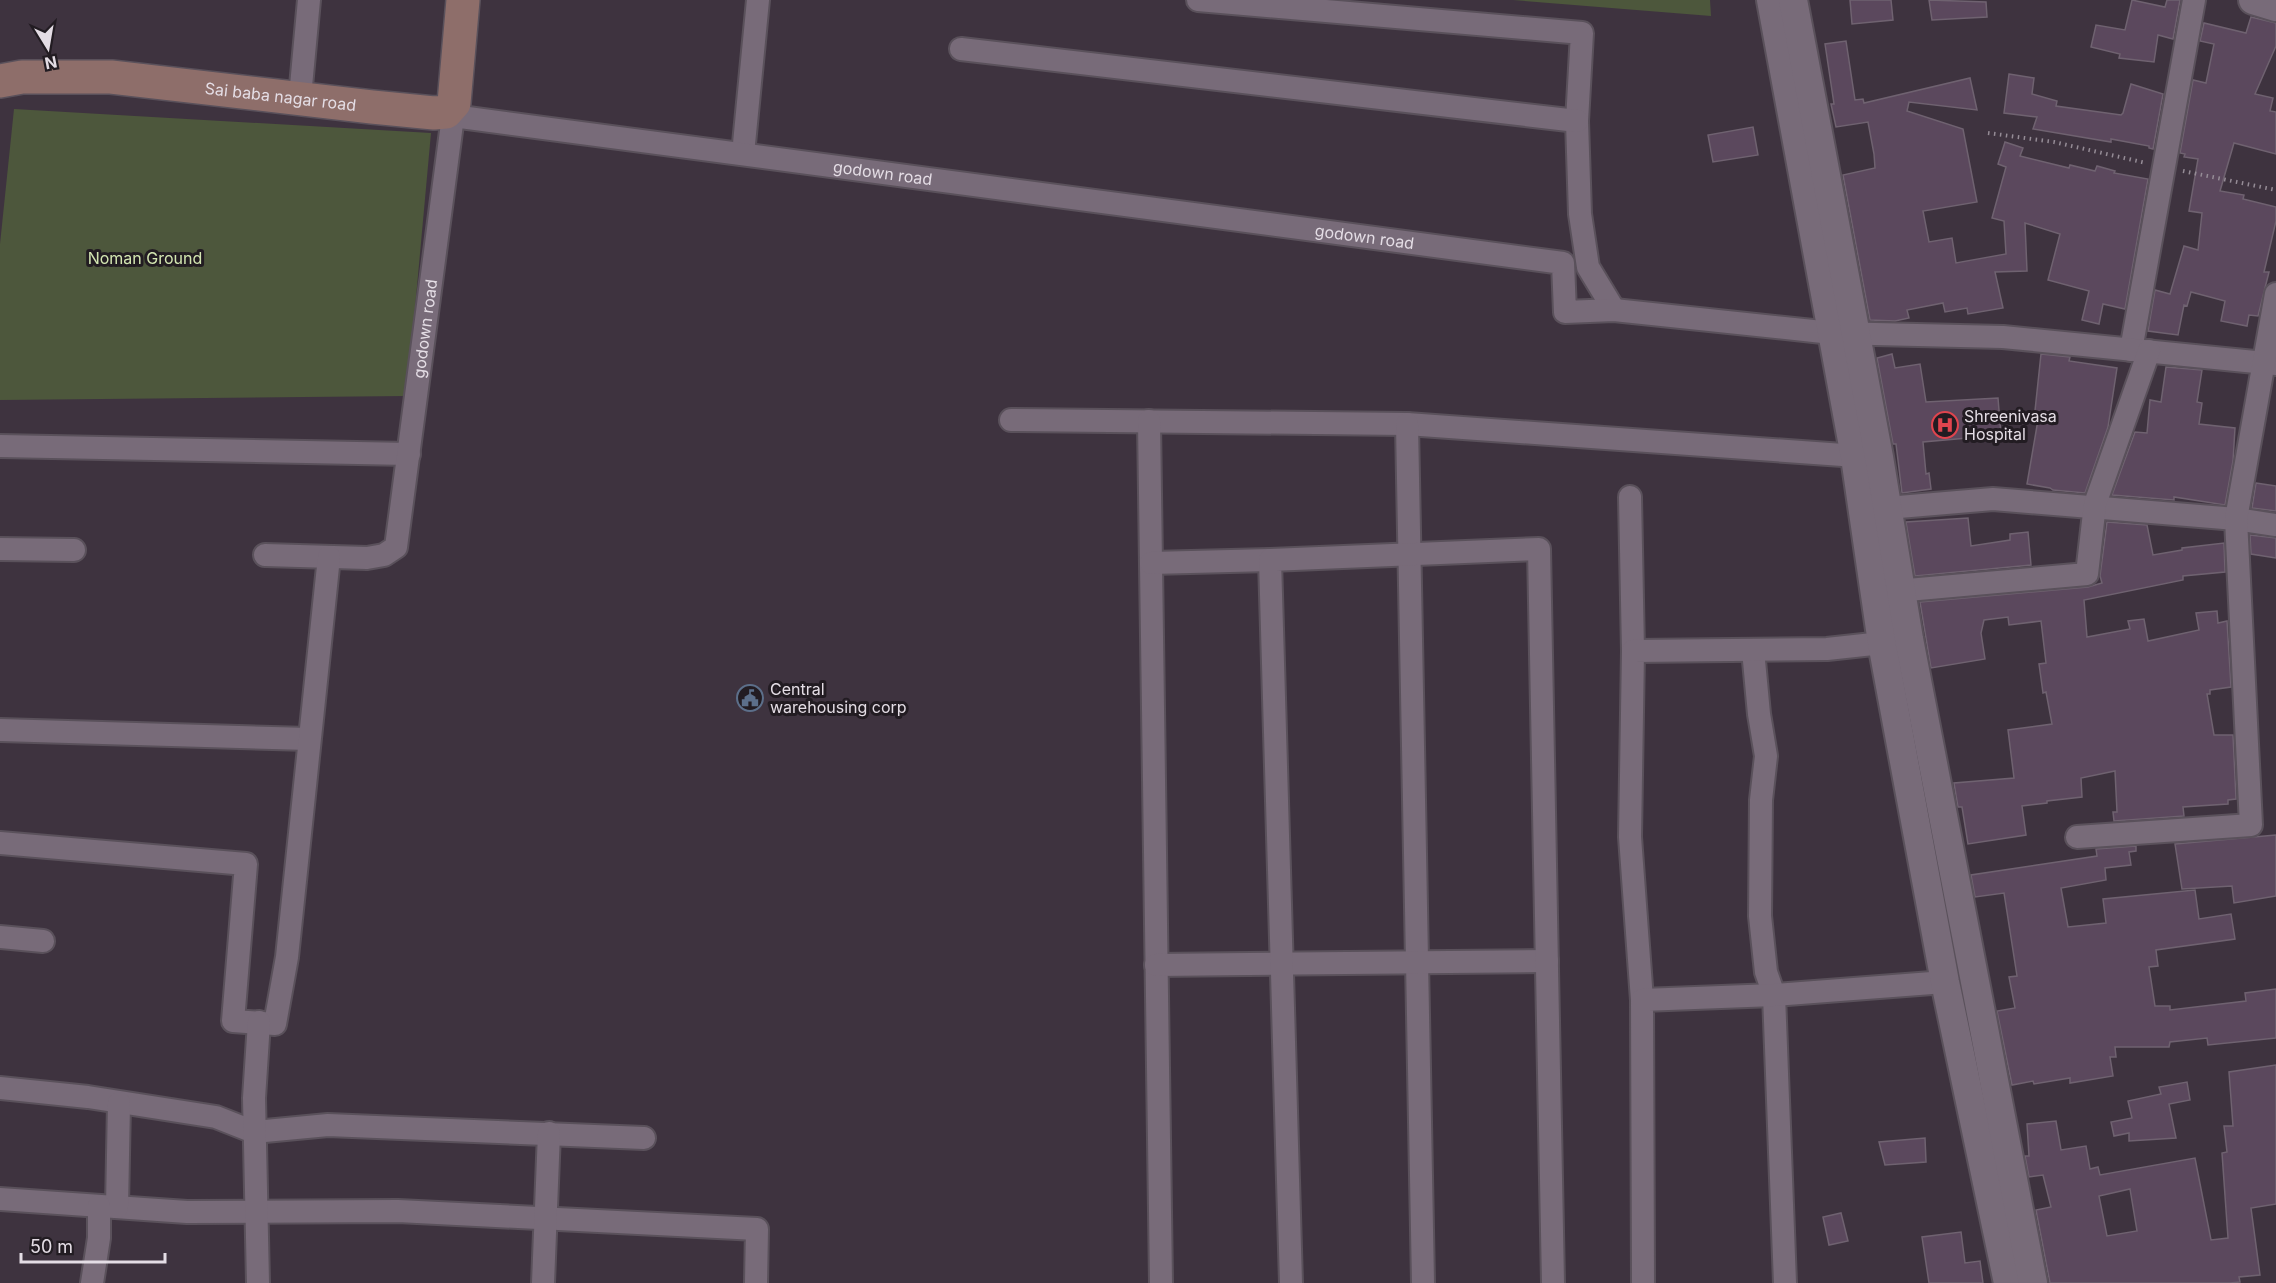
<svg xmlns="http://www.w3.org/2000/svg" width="2276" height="1283" viewBox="0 0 2276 1283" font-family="Inter,sans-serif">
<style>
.green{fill:#4d573c}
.building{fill:#5b485d;stroke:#6f6270;stroke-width:1.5;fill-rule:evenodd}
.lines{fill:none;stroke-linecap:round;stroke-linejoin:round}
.minor-casing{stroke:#5a515b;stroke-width:26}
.tertiary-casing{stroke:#5a515b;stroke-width:32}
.secondary-casing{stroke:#5a515b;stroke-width:36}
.path{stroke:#958c96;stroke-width:4;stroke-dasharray:1.5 4.5;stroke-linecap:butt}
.minor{stroke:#786b79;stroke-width:22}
.tertiary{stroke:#786b79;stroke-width:28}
.secondary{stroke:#8e6e6a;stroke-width:33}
.labels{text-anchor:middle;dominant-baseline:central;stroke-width:6;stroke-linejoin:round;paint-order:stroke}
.street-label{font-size:16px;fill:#e4dde5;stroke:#221c22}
.park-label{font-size:16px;fill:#d3e6b1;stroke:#221c22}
.poi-label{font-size:16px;fill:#e4dde5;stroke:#221c22;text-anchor:start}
</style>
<rect width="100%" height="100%" fill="#3e333f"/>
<g class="green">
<path d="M1513,0H1710L1711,16Z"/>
<path d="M14,109L431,133L407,396L0,400V244Z"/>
</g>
<g class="building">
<path d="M1850,0H1891L1893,20L1852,24Z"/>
<path d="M1929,0L1986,2L1987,17L1932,20Z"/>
<path d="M2132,0L2165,7L2167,0H2180L2173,39L2158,35L2154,62L2119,58L2120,54L2091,47L2096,25L2125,30Z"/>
<path d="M2251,17L2276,23V46L2255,94L2273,98L2270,111L2276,112V154L2234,143L2220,191L2244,195L2243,199L2276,207V221L2264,272H2269L2258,316L2249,315L2247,326L2221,321L2225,301L2191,292L2187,306L2184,305L2178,335L2148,331L2155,290L2170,294L2184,246L2198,250L2202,213L2189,211L2198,159L2184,157L2185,154L2180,153L2193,80L2206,83L2214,44L2200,41L2204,23L2246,33Z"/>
<path d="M1846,41L1855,100L1863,99L1864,103L1970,78L1977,110L1909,102L1907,111L1963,129L1977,202L1923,211L1929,242L1952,238L1956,263L2006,254L2004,221L1992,218L2006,167L1998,164L2005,142L2023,148L2020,156L2069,168L2070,165L2095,171L2097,166L2115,171L2114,173L2148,179L2125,309L2103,304L2099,324L2082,320L2089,291L2048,280L2060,234L2025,223L2027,271L1995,272L2003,308L1968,314L1967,308L1945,312L1943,303L1907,310L1909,318L1895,321L1870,320L1843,175L1875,168L1874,154L1868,122L1836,127L1831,104H1834L1825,44Z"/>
<path d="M2009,74L2034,78L2032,94L2057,101L2056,106L2121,115L2123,113L2131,84L2163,94L2153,149L2149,148V146L2111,139V142L2033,129L2037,117L2004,113Z"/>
<path d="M1753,127L1758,155L1713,162L1708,135Z"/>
<path d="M1892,354L1895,368L1920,364L1926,402L1998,398L2001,435L1923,442L1926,474L1929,473L1931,489L1902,493L1896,444H1893L1877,358Z"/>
<path d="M2041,354L2070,357L2069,361L2117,368L2108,427L2085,493L2053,490L2050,488L2027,484L2038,420H2034Z"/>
<path d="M2166,367L2202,370L2197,402L2202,403L2199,424L2235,428L2233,461L2225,505L2174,497V500L2112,495L2135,432L2147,433L2150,400L2161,402Z"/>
<path d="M2256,483L2276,486V511L2252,508Z"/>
<path d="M1968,518L1971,546L2010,540V534L2028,532L2031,565L1915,576L1906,522Z"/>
<path d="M2107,522L2147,525L2153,555L2182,550V548L2224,543L2225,572L2183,576V580L2084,600L2087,637L2130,629L2128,621L2144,619L2148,641L2199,630L2196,613L2217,611L2218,623L2227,621L2231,687L2210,690V694H2207L2214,735H2233L2236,799L2228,800V804L2183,807L2184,816L2114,821L2113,812H2117L2115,771L2081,778L2082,797L2047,801V803L2022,806L2026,835L1968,844L1962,807H1958L1954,783L2014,778L2008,730L2052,724L2046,692L2043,693L2039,664L2046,663L2041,621L2009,625L2008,617L1984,620L1981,633L1985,659L1931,668L1920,602L2088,587L2102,583L2100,576Z"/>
<path d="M2250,535L2276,538V558L2251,554Z"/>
<path d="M2276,835V896L2234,903L2232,886L2182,889L2175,844Z"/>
<path d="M2136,846V851L2129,852L2131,865L2105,868L2106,880L2061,888L2068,927L2106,923L2103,899L2195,890L2199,919L2231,914L2235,939L2156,950L2158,966L2149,967L2155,1006H2170V1010L2246,1001L2245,993L2276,989V1038L2208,1045L2207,1038L2170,1042L2169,1047H2115L2116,1057H2110L2113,1076L2070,1083V1078L2034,1084L2033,1081L2012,1085L1997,1011L2015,1008L2009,977L2017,976L2004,893L1975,897L1971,875L2097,856L2096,849Z"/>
<path d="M2276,1065V1204L2251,1208L2260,1275L2239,1277L2240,1282L2230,1283H2050L2036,1210L2051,1207L2043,1175L2029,1177L2025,1156H2029L2027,1124L2056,1121L2061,1150L2086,1146L2090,1169L2098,1167L2100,1175L2195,1158L2211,1240L2228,1238L2222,1153L2227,1152L2224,1126H2233L2229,1072ZM2130,1189L2137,1231L2107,1236L2099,1196Z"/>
<path d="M2187,1082L2190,1100L2169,1104L2176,1138L2129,1141V1133L2114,1136L2111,1122L2132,1118L2128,1101L2161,1094L2159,1087Z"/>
<path d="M1925,1138L1926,1162L1885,1165L1879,1142Z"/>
<path d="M1841,1213L1848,1241L1829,1245L1823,1217Z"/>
<path d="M1961,1232L1965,1263L1980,1261L1983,1283H1929L1922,1237Z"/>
</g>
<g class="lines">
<defs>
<g id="minor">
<path d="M1198,0L1582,33L1577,121L1580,214L1588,267L1614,310"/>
<path d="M961,49L1577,121"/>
<path d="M300,97L309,0"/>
<path d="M743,154L758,0"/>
<path d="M2131,350L2194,0"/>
<path d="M1011,420L1407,424L1871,457"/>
<path d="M1149,421L1161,1283"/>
<path d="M1407,424L1423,1283"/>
<path d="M0,446L409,454"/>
<path d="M1630,497L1633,651"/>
<path d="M1887,508L1993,499L2236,519L2276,525"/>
<path d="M0,549L74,550"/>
<path id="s1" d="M265,555L367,558L384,555L396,547L453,116L1563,263L1565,312L1614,310L1832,333L2003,337L2276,364"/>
<path d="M1151,563L1270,560"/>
<path d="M1885,592L2087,574L2095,504L2149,351"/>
<path d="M1753,650L1759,714L1766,756L1761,800L1760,916L1766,972L1774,995L1785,1283"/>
<path d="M0,730L309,739"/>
<path d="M2077,837L2251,825L2236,519L2276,294"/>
<path d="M0,843L246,864L233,1021L275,1024L287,957L329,557"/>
<path d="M0,937L43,941"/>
<path d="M1156,965L1547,961"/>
<path d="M1642,1000L1630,837L1633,651L1827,649L1882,643"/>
<path d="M0,1088L88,1097L216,1117L254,1132L328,1125L644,1138"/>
<path d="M0,1199L187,1212L398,1211L757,1229L756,1283"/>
<path d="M117,1207L119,1103"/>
<path d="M92,1283L99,1238V1206"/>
<path d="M258,1283L254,1098L259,1022"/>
<path d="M543,1283L549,1133"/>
<path d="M1291,1283L1270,560L1539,549L1553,1283"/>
<path d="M1643,1283L1642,1000L1774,995L1945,982"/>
</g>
<g id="tertiary">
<path d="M1771,0L1855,457L1882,643L1945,982L2008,1283"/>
<path d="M1793,0L1879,457L1909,639L2033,1283"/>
<path d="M2253,0L2276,7"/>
</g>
<g id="secondary">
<path id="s2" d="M0,81L22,77H111L372,107L434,113L446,112L454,103L463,0"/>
</g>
</defs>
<use href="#minor" class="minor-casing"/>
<use href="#tertiary" class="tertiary-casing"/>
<use href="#secondary" class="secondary-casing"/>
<g class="path">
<path d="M1988,133L2054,142L2146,163"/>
<path d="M2183,171L2276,190"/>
</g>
<use href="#minor" class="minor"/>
<use href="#tertiary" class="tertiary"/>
<use href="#secondary" class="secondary"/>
</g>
<defs>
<symbol id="hospital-ring" viewBox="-11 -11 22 22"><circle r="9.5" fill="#221c22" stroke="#e0444e" stroke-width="1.5"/><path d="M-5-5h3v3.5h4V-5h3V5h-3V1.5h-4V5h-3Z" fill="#e0444e"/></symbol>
<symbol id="civic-ring" viewBox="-11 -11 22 22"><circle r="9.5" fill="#221c22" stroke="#5c6f8a" stroke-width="1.5"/><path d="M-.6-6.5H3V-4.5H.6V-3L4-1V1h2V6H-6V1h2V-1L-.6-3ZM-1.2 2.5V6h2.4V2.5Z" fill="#5c6f8a"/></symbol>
</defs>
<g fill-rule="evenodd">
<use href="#hospital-ring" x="1930" y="410" width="30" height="30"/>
<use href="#civic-ring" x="735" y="683" width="30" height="30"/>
</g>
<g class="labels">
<g class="street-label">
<text stroke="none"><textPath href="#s2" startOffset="282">Sai baba nagar road</textPath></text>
<text stroke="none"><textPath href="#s1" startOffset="1002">godown road</textPath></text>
<text stroke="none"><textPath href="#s1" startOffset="1488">godown road</textPath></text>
<text stroke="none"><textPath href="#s1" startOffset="354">godown road</textPath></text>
</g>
<g class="park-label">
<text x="145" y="258">Noman Ground</text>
</g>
<g class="poi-label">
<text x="1964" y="416">Shreenivasa<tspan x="1964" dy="18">Hospital</tspan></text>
<text x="770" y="689">Central<tspan x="770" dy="18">warehousing corp</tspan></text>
</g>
</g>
<g transform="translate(48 48) rotate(169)" stroke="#221c22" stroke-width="4.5" paint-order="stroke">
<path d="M0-4.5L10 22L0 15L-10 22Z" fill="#e4dde5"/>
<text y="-9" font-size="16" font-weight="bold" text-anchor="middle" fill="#e4dde5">N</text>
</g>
<path d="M21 1253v9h144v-9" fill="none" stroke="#e4dde5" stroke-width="3"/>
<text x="30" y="1253" font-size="18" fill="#e4dde5" stroke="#221c22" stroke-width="4.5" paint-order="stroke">50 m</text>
</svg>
